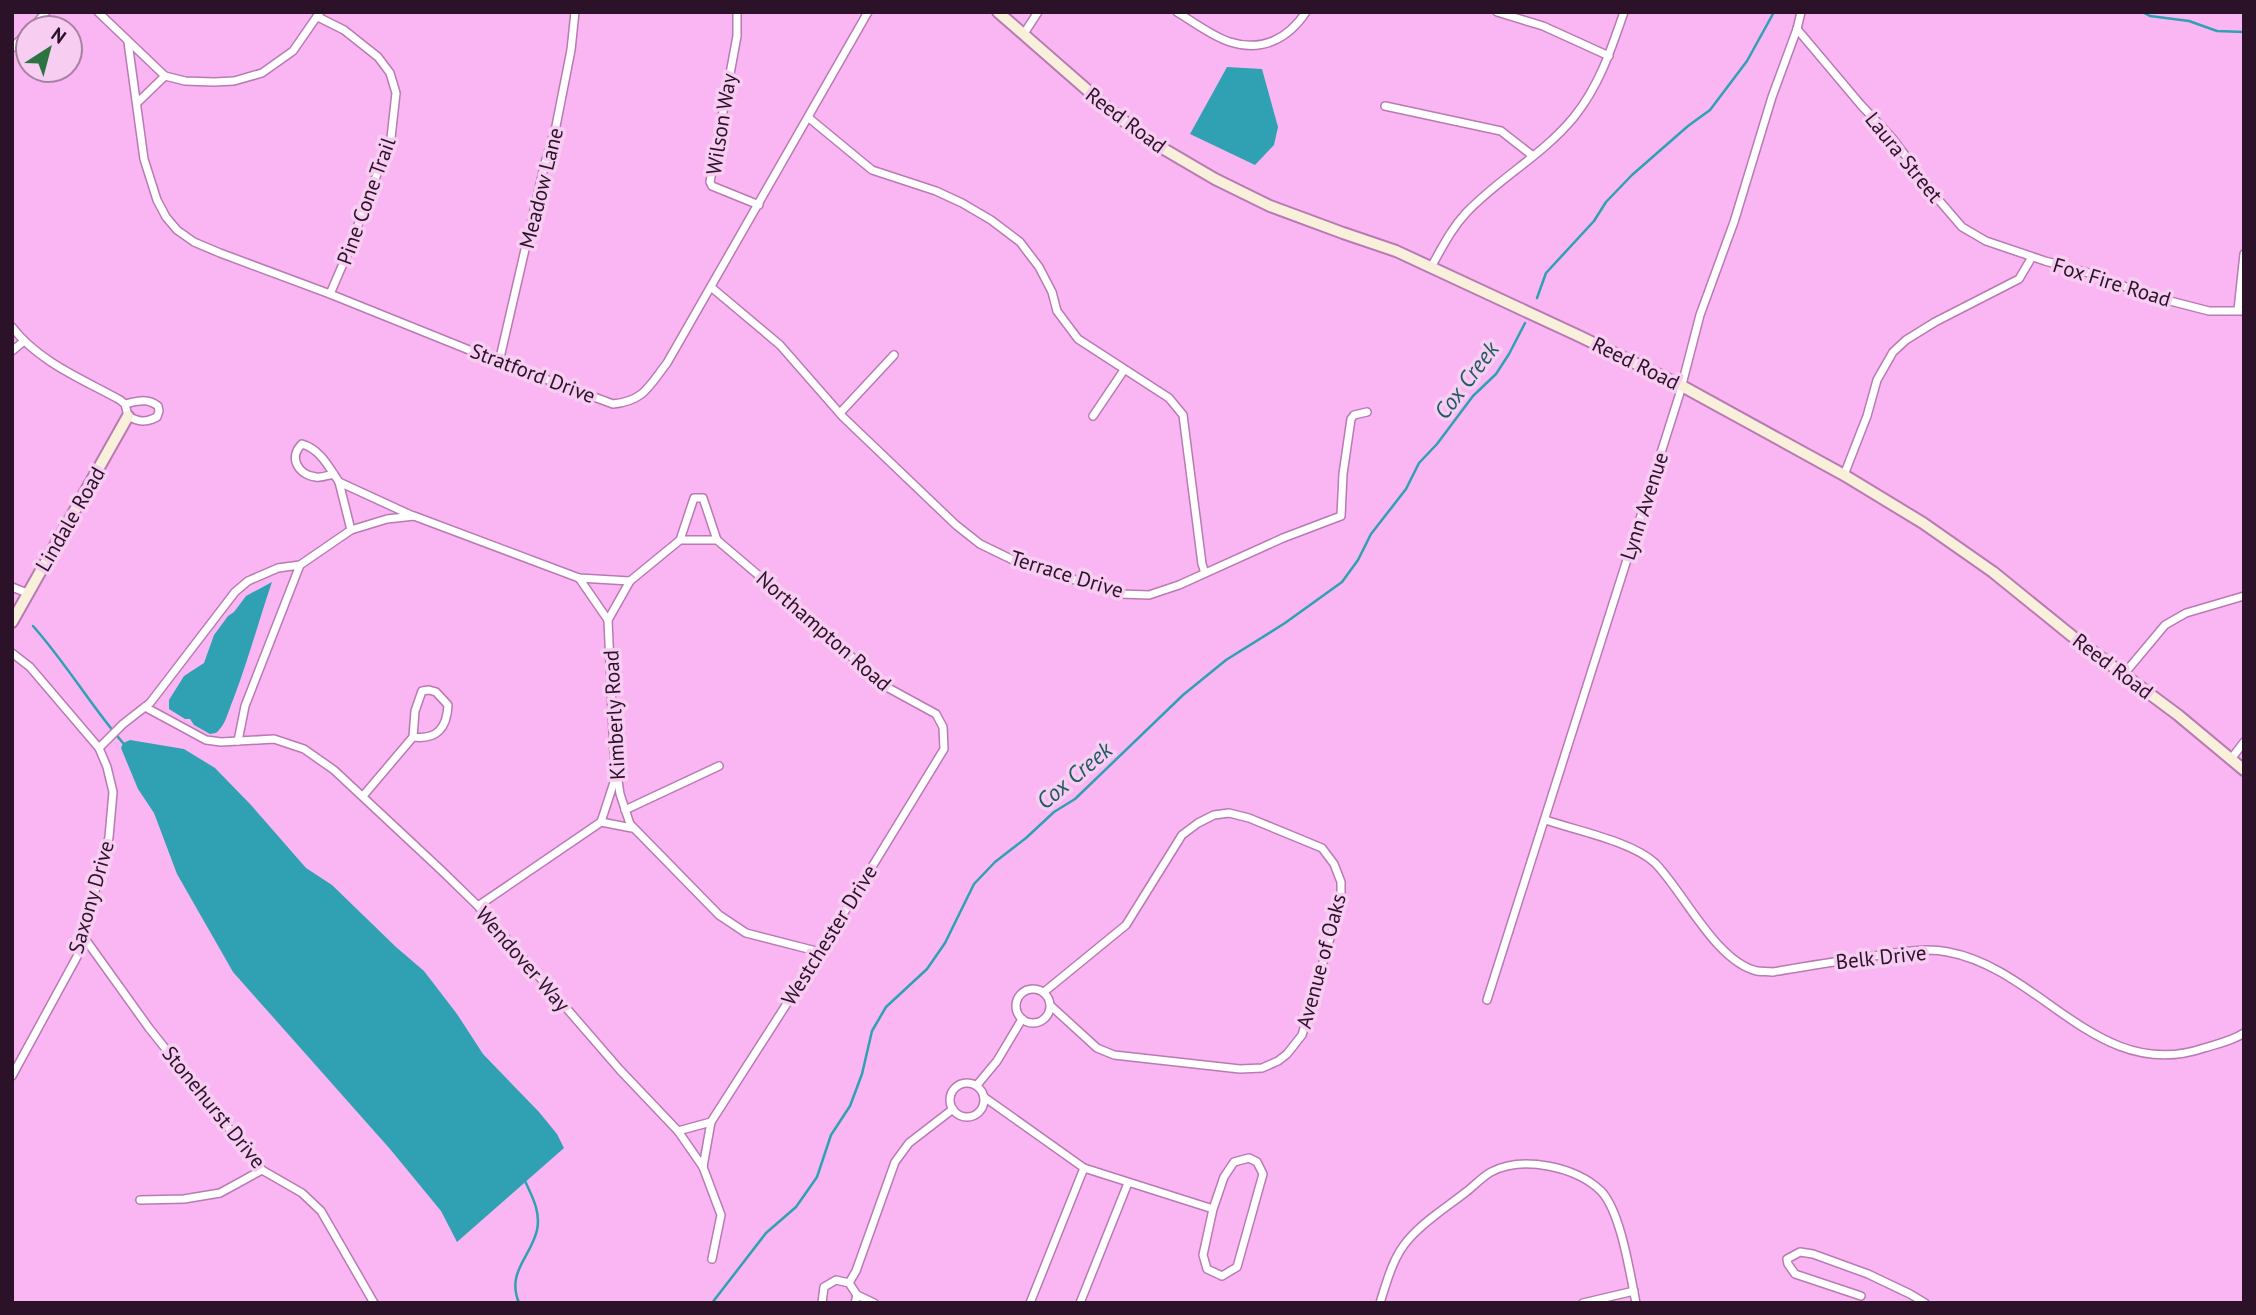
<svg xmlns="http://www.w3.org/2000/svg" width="2256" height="1315" viewBox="0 0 2256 1315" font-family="'PT Sans',sans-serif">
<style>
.water{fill:#2fa1b3}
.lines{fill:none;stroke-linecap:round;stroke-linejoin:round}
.stream{stroke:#2fa1b3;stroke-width:2.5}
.street-casing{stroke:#b97ab3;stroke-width:10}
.secondary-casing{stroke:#b97ab3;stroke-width:14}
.street{stroke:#fff;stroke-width:7}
.secondary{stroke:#f8f0db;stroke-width:10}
.labels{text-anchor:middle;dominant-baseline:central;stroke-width:7;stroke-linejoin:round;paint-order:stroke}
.street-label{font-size:21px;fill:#2b1229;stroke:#f7cef2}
.water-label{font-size:23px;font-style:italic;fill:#1d5a64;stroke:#f7cef2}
</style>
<rect width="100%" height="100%" fill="#fab6f2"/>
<g class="water">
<path d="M1227,67L1262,69L1278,127L1274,145L1255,165L1190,134Z"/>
<path d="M272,582C259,620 248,661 233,700C229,709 226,723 219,730C216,734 214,733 210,734L194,725L190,719H185L169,709V700L184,676L204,663L214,635L228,616L234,612L246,596Z"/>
<path d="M130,740L184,749L215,768L251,805L306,868L332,885L396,947L424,971L457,1014L483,1054L539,1112L557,1134L564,1148L457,1242L441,1211L390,1149L233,972L177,874L154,813L138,789L121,748L123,743Z"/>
</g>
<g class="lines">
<g class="stream">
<path d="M2142,12L2150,16L2189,21L2217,31L2244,32"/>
<path d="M1537,298L1546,273L1594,221L1606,202L1632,175L1688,126L1710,110L1747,61L1774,12"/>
<path d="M33,626C66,663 91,706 123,743"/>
<path d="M519,1303C506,1272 531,1257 537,1230C541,1212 532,1196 525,1181"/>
<path d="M712,1303L766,1233L796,1207L817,1177L831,1135L850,1106L862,1074L872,1031L886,1007L927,969L945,943L974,884L995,862L1026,838L1054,812L1075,799L1183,695L1226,660L1285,623L1342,582L1358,560L1371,534L1406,489L1419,463L1437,444L1473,396L1496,374L1509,354L1525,323"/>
</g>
<defs>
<g id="street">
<path d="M98,12L165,76L185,81L214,82L234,81L262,73L293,51L320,12"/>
<path d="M737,12V36L710,182L712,186L759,205"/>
<path d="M1177,12C1192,21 1213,37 1230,42C1262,52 1288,39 1306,12"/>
<path d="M1497,12L1543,26L1609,56"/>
<path d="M318,17L344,30L378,57L390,73L396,93L391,138L360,218L355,236L330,294"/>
<path d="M32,28L46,12"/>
<path d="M1797,29L1861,105L1893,139L1937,198L1962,227L1986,241L2045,261L2096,275L2143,294L2209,311H2244"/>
<path d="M1023,35L1038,12"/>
<path d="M128,42L144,159L157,200L166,217L177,230L194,242L220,253L330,294L499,362L613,404C644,401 649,386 667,363L868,12"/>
<path d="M12,48L28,32"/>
<path d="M137,103L165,76"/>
<path d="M1385,106L1501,131L1533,156"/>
<path d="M809,118L872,170L936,191L962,203L991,220L1020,242L1039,267L1052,292L1057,311L1078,339L1169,398L1183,415L1202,564L1205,573"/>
<path d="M1431,267C1442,248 1451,229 1466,213C1499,178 1543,155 1574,117C1599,86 1611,50 1624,12"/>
<path d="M711,287L780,345L843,417L956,525L980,544L1013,560L1060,574L1090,586L1121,594L1149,595L1179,585L1283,538L1341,516L1343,474L1351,419L1354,415L1367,412"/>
<path d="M2238,310L2244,254"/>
<path d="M12,327C39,362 82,379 120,400L125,404L128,416C139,422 145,423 157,417L159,411L158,406C147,398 138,401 125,404"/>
<path d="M12,351L24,341"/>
<path d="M499,362L545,163L556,126L571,50L575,12"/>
<path d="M840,413L894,355"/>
<path d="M1093,416L1124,370"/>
<path d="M334,474C328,475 322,478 316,477C298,475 288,457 302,444C320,449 329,467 339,482"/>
<path d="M1844,475L1867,416L1877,380L1893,352L1906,340L1935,322L2019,279L2032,257"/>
<path d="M351,530L339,482L413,516"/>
<path d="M680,540L694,498H703L717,540"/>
<path d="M579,578L608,620"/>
<path d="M630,581L608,620L614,754L620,794L630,824L719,915L746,933L820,952"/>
<path d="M12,587L27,593"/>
<path d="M12,653L30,667L99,748L107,767L113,792L109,837L79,953L12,1076"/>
<path d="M2124,674L2165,625L2186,613L2244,596"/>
<path d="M429,690L436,692L448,705C447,728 437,740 413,737L415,711L422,691Z"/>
<path d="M145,707L206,740L221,742L274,739L304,749L334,770L441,870L478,906L620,1070L678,1131L703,1167L721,1215L712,1259"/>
<path d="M238,741L245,706L300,565"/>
<path d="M99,748L123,724L150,703L235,592L248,581L278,568L300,565L351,530L387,519L414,516L579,578L630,581L680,540H717L797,608L883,685L936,714L943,727L944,749L820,952L711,1122L678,1131"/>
<path d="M2231,759L2244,742"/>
<path d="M363,796L413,737"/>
<path d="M625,810L719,766"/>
<path d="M1546,820C1577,831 1631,841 1655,863C1683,891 1716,962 1757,971C1762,972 1768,971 1773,972C1806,966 1840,961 1873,956C1897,953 1924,947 1948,952C2041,969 2099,1084 2204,1048C2217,1044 2232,1041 2244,1033"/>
<path d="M601,822L615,779"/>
<path d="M478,906L601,822L632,828"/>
<path d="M83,936L149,1028L262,1170L302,1193L321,1211L374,1303"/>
<circle cx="1033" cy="1006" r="17"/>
<path d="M1044,992L1126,925L1182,835L1198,823L1214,815L1229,813L1249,818L1322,848L1334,864L1341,882V900L1302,1035L1287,1054L1278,1061L1262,1068L1240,1069L1114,1055L1097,1048L1051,1006"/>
<path d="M1487,1000L1679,396L1700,315L1734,222L1772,97L1797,29L1801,12"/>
<circle cx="967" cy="1100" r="17"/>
<path d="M977,1085L997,1061L1022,1019"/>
<path d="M984,1097L1084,1168L1213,1209L1203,1255L1207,1269L1222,1276L1237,1267L1263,1174L1257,1162L1249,1158L1234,1162L1224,1177L1213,1209"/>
<path d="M703,1167L711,1122"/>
<path d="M140,1200L184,1199L220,1193L262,1170"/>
<path d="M849,1283L856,1271L895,1162L909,1143L953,1109"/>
<path d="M857,1295L874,1303"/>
<path d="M1861,1296L1795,1274L1788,1264L1787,1259L1800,1252L1813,1254L1868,1274L1910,1294L1925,1303"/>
<path d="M822,1303L824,1287L836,1280L849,1283L857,1295L855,1303"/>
<path d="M1030,1303L1084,1168"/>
<path d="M1080,1303L1128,1183"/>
<path d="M1380,1303C1387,1281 1393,1257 1408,1240C1424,1221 1447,1207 1466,1192C1474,1186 1482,1177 1491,1172C1523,1155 1576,1167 1601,1191C1621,1212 1630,1274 1636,1303"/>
<path d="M1583,1303L1634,1291"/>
</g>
<g id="secondary">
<path d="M998,12L1109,109L1145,138L1215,179L1270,206L1343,233L1396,251L1579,336L1682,386L1844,475L1923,523L1993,572L2072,636L2178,715L2244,770"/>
<path d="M12,622L128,416"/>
</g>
</defs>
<use href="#street" class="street-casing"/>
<use href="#secondary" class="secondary-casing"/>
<use href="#street" class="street"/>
<use href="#secondary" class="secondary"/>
</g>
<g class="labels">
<g class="street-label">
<text transform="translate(1126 120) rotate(37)">Reed Road</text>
<text transform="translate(721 124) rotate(-81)">Wilson Way</text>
<text transform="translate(1904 157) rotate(51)">Laura Street</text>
<text transform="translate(541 188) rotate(-76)">Meadow Lane</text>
<text transform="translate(366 201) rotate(-70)">Pine Cone Trail</text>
<text transform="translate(2112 282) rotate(17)">Fox Fire Road</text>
<text transform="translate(1636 363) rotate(26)">Reed Road</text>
<text transform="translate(533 373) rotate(21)">Stratford Drive</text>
<text transform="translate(1644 506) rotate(-72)">Lynn Avenue</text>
<text transform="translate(70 519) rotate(-60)">Lindale Road</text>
<text transform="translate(1067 574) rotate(17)">Terrace Drive</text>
<text transform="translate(824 631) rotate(41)">Northampton Road</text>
<text transform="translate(2113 666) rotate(37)">Reed Road</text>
<text transform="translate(614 715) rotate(-93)">Kimberly Road</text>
<text transform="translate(91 897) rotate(-74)">Saxony Drive</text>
<text transform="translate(829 935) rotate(-58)">Westchester Drive</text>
<text transform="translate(1881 957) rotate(-6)">Belk Drive</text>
<text transform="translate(523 959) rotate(49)">Wendover Way</text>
<text transform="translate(1321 961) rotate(-75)">Avenue of Oaks</text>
<text transform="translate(214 1107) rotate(51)">Stonehurst Drive</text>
</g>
<g class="water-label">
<text transform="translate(1466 380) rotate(-53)">Cox Creek</text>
<text transform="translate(1074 775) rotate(-40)">Cox Creek</text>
</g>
</g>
<rect width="2256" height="1315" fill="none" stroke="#2b1229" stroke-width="28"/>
<g transform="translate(49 49) rotate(36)"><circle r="33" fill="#f7cef2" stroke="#a583a2" stroke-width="2"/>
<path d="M0-5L12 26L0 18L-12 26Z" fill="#2b7340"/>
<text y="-10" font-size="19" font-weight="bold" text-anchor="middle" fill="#2b1229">N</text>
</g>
</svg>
